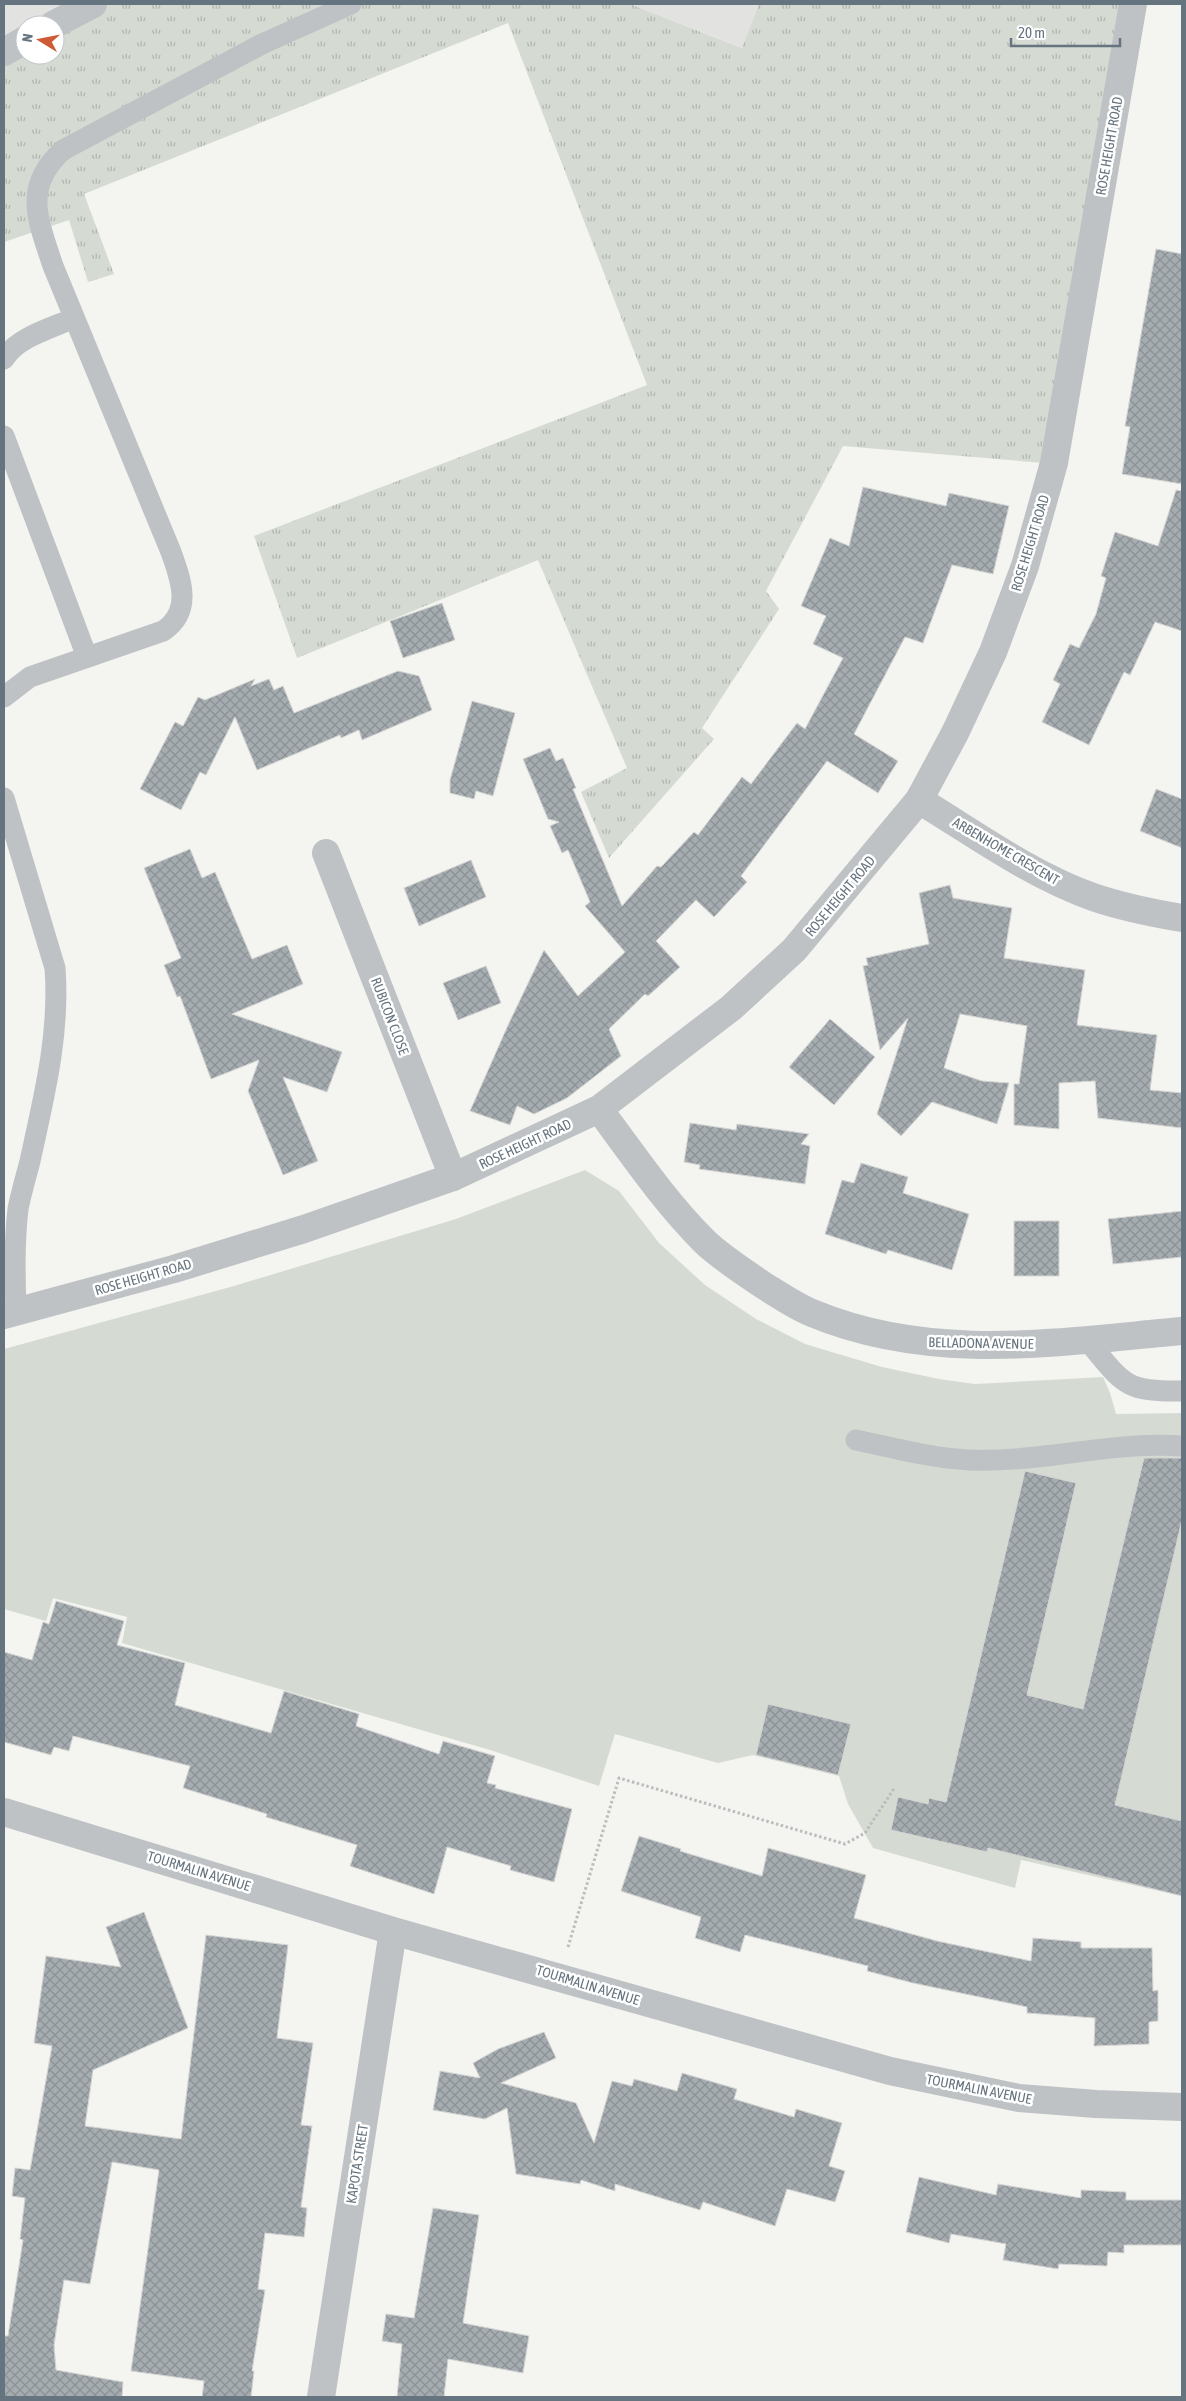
<svg xmlns="http://www.w3.org/2000/svg" width="1186" height="2401" viewBox="0 0 1186 2401" font-family="'Asap Condensed',sans-serif">
<style>
.built{fill:#e2e3e1}
.grass{fill:url(#grass-tufts)}
.garden{fill:#d5dbd2}
.building{fill:url(#building-cross-hatch);stroke:#d5d5d4}
.lines{fill:none;stroke-linecap:round;stroke-linejoin:round}
.path{stroke:#babcbe;stroke-width:3;stroke-dasharray:2.5 2.5;stroke-linecap:butt}
.lane{stroke:#bec2c5;stroke-width:21}
.street{stroke:#bec2c5;stroke-width:28}
.labels{text-anchor:middle;dominant-baseline:central;stroke-width:5;stroke-linejoin:round;paint-order:stroke}
.street-label{font-size:14px;fill:#66747f;stroke:#fff}
</style>
<defs>
<pattern id="grass-tufts" width="24" height="20" patternUnits="userSpaceOnUse" patternTransform="scale(1.25)"><rect width="24" height="20" fill="#d5dbd2"/><path d="M3 7l-1-3M5 7V3M7 7l1-3M15 17l-1-3M17 17v-4M19 17l1-3" fill="none" stroke="#b1b6b0"/></pattern>
<pattern id="building-cross-hatch" width="8" height="8" patternUnits="userSpaceOnUse" patternTransform="scale(1.25)"><rect width="8" height="8" fill="#a6adb1"/><path d="M0 0l8 8M0 8l8-8" fill="none" stroke="#8b9195"/></pattern>
</defs>
<rect width="100%" height="100%" fill="#f4f4f1"/>
<g class="built">
<path d="M4,4H87L48,25H25V37L4,48Z"/>
<path d="M630,4H759L743,48Z"/>
</g>
<path class="grass" d="M87,4H630L742,48L759,4H1134L1055,464L843,446L766,591L779,609L702,728L714,739L609,858L581,792L627,768L538,560L297,658L254,536L647,385L508,23L84,194L114,274L88,282L69,220L4,242V48L25,55H55V25Z"/>
<path class="garden" d="M585,1170L619,1191L659,1243L705,1285L756,1319L805,1344L882,1367L939,1379L975,1384L1103,1377L1110,1393L1116,1414L1182,1413V1896L1021,1860L1015,1888L873,1848L848,1804L839,1776L753,1755L718,1763L615,1734L599,1786L490,1750L122,1643L127,1617L53,1598L46,1621L4,1609V1349L234,1286L456,1219Z"/>
<g class="building">
<path d="M1156,249L1182,254V484L1122,474L1130,427L1125,426Z"/>
<path d="M863,487L946,506L949,493L1009,506L993,574L952,565L923,643L905,637L854,734L898,761L878,793L827,761L741,876L747,882L714,917L696,900L656,941L680,967L648,996L645,994L609,1029L621,1056L567,1098L534,1114L517,1106L510,1125L470,1111L509,1023L544,950L578,996L625,952L585,906L590,902L568,850L562,853L550,826L559,822L548,819L523,759L550,748L556,761L563,758L576,788L573,789L622,906L657,866L661,867L694,832L698,835L742,777L751,784L797,723L805,729L843,658L813,644L826,616L801,606L830,538L849,546Z"/>
<path d="M1176,490L1182,491V631L1155,622L1130,675L1124,672L1089,745L1042,722L1060,684L1053,680L1070,644L1079,648L1096,614L1106,578L1101,576L1115,532L1158,546Z"/>
<path d="M442,603L455,640L403,658L390,621Z"/>
<path d="M398,671L419,676L432,710L362,740L359,730L341,738L340,735L257,770L235,717L206,775L200,772L181,810L140,789L175,722L183,726L198,697L205,700L255,679L251,686L269,679L274,690L283,686L294,713Z"/>
<path d="M472,701L515,713L493,796L476,791L474,799L450,793V780Z"/>
<path d="M1156,789L1182,799V848L1140,831Z"/>
<path d="M190,849L202,878L215,872L252,959L287,945L303,984L232,1014L342,1052L327,1092L283,1077L318,1161L283,1175L248,1091L259,1060L211,1079L180,996L177,997L164,965L181,958L144,868Z"/>
<path d="M471,860L486,897L419,926L404,888Z"/>
<path d="M950,885L953,898L1012,908L1004,958L1085,970L1077,1025L1157,1035L1150,1090L1182,1093V1128L1098,1118L1095,1081L1059,1083V1129L1014,1125V1084H1019L1027,1026L960,1014L944,1068L982,1081L1009,1083L997,1124L932,1102L901,1136L877,1114L908,1018L880,1050L863,966L868,965L866,958L929,944L919,893Z"/>
<path d="M486,966L501,1003L458,1020L443,983Z"/>
<path d="M830,1019L875,1057L834,1105L789,1067Z"/>
<path d="M690,1123L736,1130L737,1124L809,1134L801,1144L810,1146L805,1184L699,1169L700,1165L684,1162Z"/>
<path d="M861,1163L908,1177L903,1193L969,1214L952,1270L888,1250L886,1254L825,1234L842,1180L854,1183Z"/>
<path d="M1182,1211V1257L1113,1264L1108,1219Z"/>
<rect x="1014" y="1221" width="45" height="55"/>
<path d="M1144,1458H1182V1520L1115,1805L1182,1821V1896L988,1848L987,1852L891,1830L898,1797L928,1804L929,1798L946,1802L1025,1471L1076,1483L1027,1695L1083,1709Z"/>
<path d="M56,1601L124,1621L117,1645L185,1663L175,1705L271,1733L284,1691L359,1714L356,1726L439,1754L443,1741L495,1756L487,1783L496,1785L495,1788L572,1809L554,1882L510,1870L511,1866L447,1847L434,1894L350,1866L357,1845L266,1817L267,1814L183,1788L190,1766L73,1736L69,1751L54,1747L51,1755L4,1742V1652L32,1660L43,1622L49,1624Z"/>
<path d="M768,1704L851,1724L838,1775L756,1755Z"/>
<path d="M639,1836L681,1849L680,1851L762,1876L768,1848L866,1875L854,1918L937,1941L1031,1961L1033,1938L1081,1942V1948H1152L1153,1991L1158,1990V2021L1149,2022V2044L1094,2046L1095,2018L1027,2013V2007L913,1983L867,1971L868,1966L745,1935L740,1952L695,1938L701,1917L621,1891Z"/>
<path d="M144,1912L188,2028L93,2070L85,2126L181,2139L206,1935L288,1945L277,2038L313,2043L301,2125L312,2126L301,2207L307,2208L304,2237L265,2233L258,2289L265,2290L252,2371H254L251,2397H202L204,2381L131,2371L159,2170L112,2162L90,2284L64,2280L54,2345L56,2370L123,2382L122,2397H4V2336H8L23,2240L20,2239L25,2198L12,2196L15,2168L30,2170L52,2046L34,2043L46,1956L121,1967L106,1927Z"/>
<path d="M544,2032L556,2058L501,2083L576,2103L594,2143L612,2081L632,2086L634,2079L677,2091L682,2073L737,2089L734,2099L794,2117L796,2109L842,2123L829,2166L845,2171L835,2202L787,2189L775,2226L703,2202L700,2210L615,2184V2191L581,2180L580,2184L516,2174L507,2108L485,2119L433,2110L440,2071L480,2078L473,2063L498,2049Z"/>
<path d="M919,2177L996,2195L998,2184L1081,2198V2190L1126,2192V2200H1182V2245H1124V2253L1108,2252L1107,2266L1059,2264L1058,2269L1003,2260L1006,2244L951,2234L949,2243L906,2232Z"/>
<path d="M433,2208L479,2215L463,2323L529,2336L523,2373L448,2359L444,2397H397L402,2344L382,2341L386,2314L414,2318Z"/>
</g>
<g class="lines">
<path class="path" d="M568,1947L619,1778L845,1844L865,1833L895,1787"/>
<g class="lane">
<path d="M4,359C17,337 52,328 74,318"/>
<path d="M4,436L87,657"/>
<path d="M4,697L30,677L163,631C193,611 181,580 171,552L53,266C38,220 22,187 63,150L262,44L351,4"/>
<path d="M4,798L55,968C60,1034 44,1097 30,1161C26,1177 21,1193 18,1209C14,1243 15,1278 16,1312"/>
<path d="M1087,1340C1123,1383 1123,1392 1182,1391"/>
<path d="M856,1440C894,1448 931,1458 969,1460C1041,1463 1111,1441 1182,1446"/>
</g>
<g class="street">
<path d="M53,25L93,4"/>
<path d="M4,52L25,40"/>
<path d="M919,800C975,834 1031,875 1093,897C1122,907 1152,913 1182,918"/>
<path d="M326,853L453,1177"/>
<path d="M599,1109C633,1155 665,1202 705,1242C722,1258 744,1272 763,1285C779,1295 795,1306 812,1313C932,1363 1058,1342 1182,1331"/>
<path d="M4,1315L174,1269L304,1229L453,1177L599,1109L731,1008L794,950L919,800L955,733L993,652L1025,566L1054,463L1133,4"/>
<path d="M4,1812L393,1931L890,2071L1019,2098L1096,2104L1182,2107"/>
<path d="M321,2397L393,1931"/>
</g>
</g>
<g class="labels">
<g class="street-label">
<text transform="translate(1109 146) rotate(-80)">ROSE HEIGHT ROAD</text>
<text transform="translate(1030 543) rotate(-73)">ROSE HEIGHT ROAD</text>
<text transform="translate(1006 851) rotate(30)">ARBENHOME CRESCENT</text>
<text transform="translate(840 896) rotate(-50)">ROSE HEIGHT ROAD</text>
<text transform="translate(390 1016) rotate(69)">RUBICON CLOSE</text>
<text transform="translate(525 1144) rotate(-25)">ROSE HEIGHT ROAD</text>
<text transform="translate(143 1277) rotate(-16)">ROSE HEIGHT ROAD</text>
<text transform="translate(981 1343) rotate(1)">BELLADONA AVENUE</text>
<text transform="translate(199 1871) rotate(17)">TOURMALIN AVENUE</text>
<text transform="translate(588 1985) rotate(17)">TOURMALIN AVENUE</text>
<text transform="translate(979 2089) rotate(11)">TOURMALIN AVENUE</text>
<text transform="translate(357 2164) rotate(-81)">KAPOTA STREET</text>
</g>
</g>
<rect width="1186" height="2401" fill="none" stroke="#66747f" stroke-width="10"/>
<g transform="translate(40 40) rotate(280)"><circle r="24" fill="#ffffff" stroke="#c2c7cc"/>
<path d="M0-4L9 19L0 12L-9 19Z" fill="#cf5a36"/>
<text y="-8" font-size="14" font-weight="bold" text-anchor="middle" fill="#66747f">N</text>
</g>
<path d="M1011 38v8h109v-8" fill="none" stroke="#66747f" stroke-width="2.5"/>
<text x="1018" y="38" font-size="15" fill="#66747f" stroke="#ffffff" stroke-width="4" paint-order="stroke">20 m</text>
</svg>
